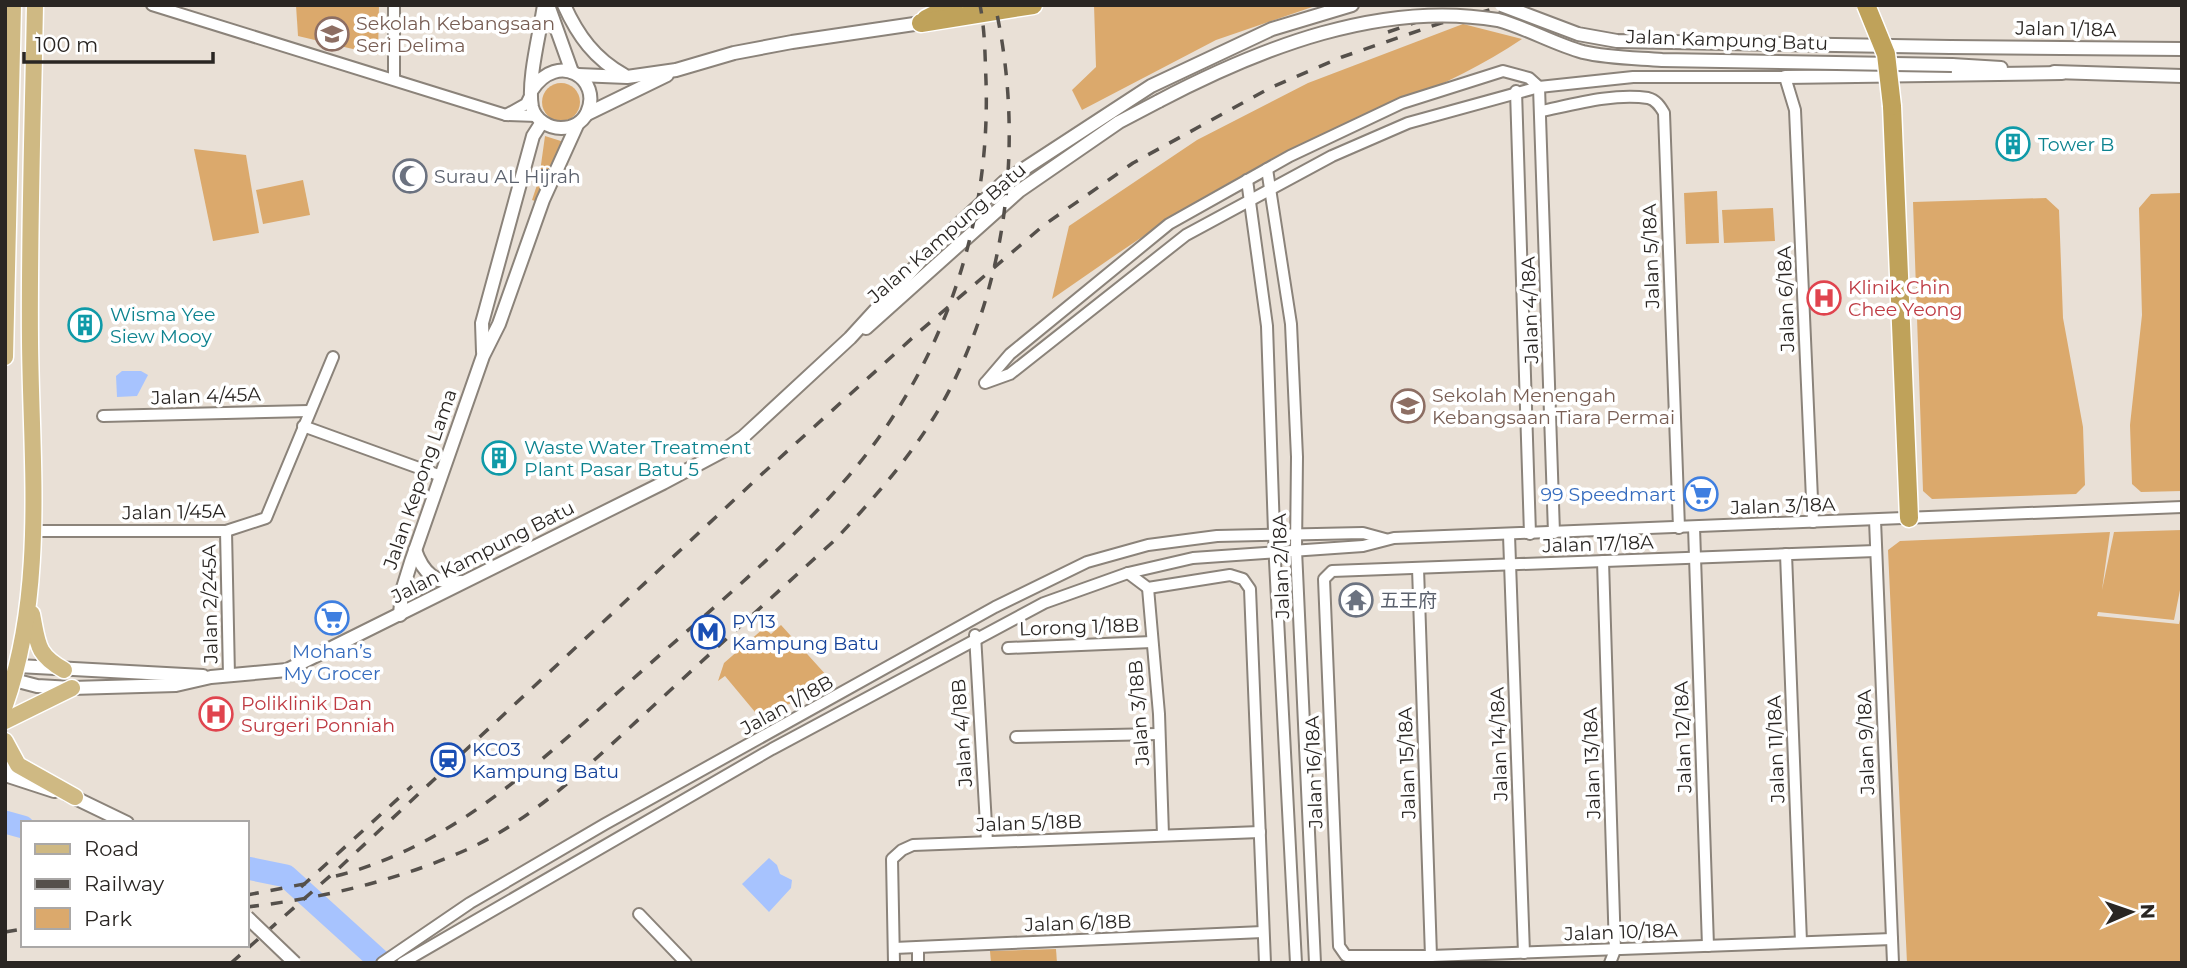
<svg xmlns="http://www.w3.org/2000/svg" width="2187" height="968" viewBox="0 0 2187 968" font-family="Montserrat,'Noto Sans SC',sans-serif">
<style>
.green{fill:#dba96c}
.water{fill:#a7c3fe}
.lines{fill:none;stroke-linecap:round;stroke-linejoin:round}
.river{stroke:#a7c3fe;stroke-width:23}
.minor-casing{stroke:#8b837a;stroke-width:14}
.tertiary-casing{stroke:#8b837a;stroke-width:16}
.primary-casing{stroke:#fff;stroke-width:19}
.trunk-casing{stroke:#fff;stroke-width:21}
.minor{stroke:#fff;stroke-width:10}
.tertiary{stroke:#fff;stroke-width:12}
.primary{stroke:#cfb983;stroke-width:16}
.trunk{stroke:#bfa25a;stroke-width:18}
.rail{stroke:#55504b;stroke-width:3.5;stroke-dasharray:12 12;stroke-linecap:butt}
.tertiary-bridge-casing{stroke:#8b837a;stroke-width:16;stroke-linecap:butt}
.trunk-bridge-casing{stroke:#fff;stroke-width:21;stroke-linecap:butt}
.tertiary-bridge{stroke:#fff;stroke-width:12}
.trunk-bridge{stroke:#bfa25a;stroke-width:18}
.labels{text-anchor:middle;dominant-baseline:central;stroke-width:7;stroke-linejoin:round;paint-order:stroke}
.education-label{font-size:19px;fill:#785e54;stroke:#fff;text-anchor:start}
.street-label{font-size:19px;fill:#2a2623;stroke:#fff}
.culture-label{font-size:19px;fill:#0d838f;stroke:#fff;text-anchor:start}
.worship-label{font-size:19px;fill:#5b616d;stroke:#fff;text-anchor:start}
.health-label{font-size:19px;fill:#be3a42;stroke:#fff;text-anchor:start}
.shop-label{font-size:19px;fill:#366cbe;stroke:#fff;text-anchor:end}
.transit-label{font-size:19px;fill:#164399;stroke:#fff;text-anchor:start}
</style>
<rect width="100%" height="100%" fill="#e9e0d6"/>
<g class="green">
<path d="M296,5H379L378,55L298,36Z"/>
<path d="M1094,5H1318L1216,40L1082,110L1072,90L1096,67Z"/>
<path d="M1463,24L1522,39C1447,90 1358,116 1277,157C1198,197 1125,248 1052,299L1069,226L1197,140L1308,83Z"/>
<circle cx="561" cy="102" r="19"/>
<path d="M545,136L564,142L535,201L532,200L539,179Z"/>
<path d="M194,149L246,155L259,233L213,241Z"/>
<path d="M303,180L310,215L263,224L256,190Z"/>
<path d="M1717,191L1719,243L1686,244L1684,193Z"/>
<path d="M2182,193V491L2141,492L2132,484L2130,425L2142,315L2139,208L2151,194Z"/>
<path d="M2046,198L2059,210L2063,318L2083,427L2085,485L2076,494L1932,499L1923,491L1913,202Z"/>
<path d="M1773,208L1775,241L1724,243L1722,210Z"/>
<path d="M2182,530V580L2174,620L2098,612L2097,616L2179,624L2182,610V963H1907L1888,550L1900,541L2110,532L2102,590L2114,532Z"/>
<path d="M781,625L836,686L761,715L755,712L725,676L718,681L724,663L764,628L771,634Z"/>
<path d="M1056,949L1057,963H991L990,951Z"/>
</g>
<g class="water">
<path d="M122,371H141L148,375L137,396L117,397L116,376Z"/>
<path d="M769,858L777,865L780,874L792,880L791,888L769,912L742,884Z"/>
</g>
<g class="lines">
<g class="river">
<path d="M5,822L23,827"/>
<path d="M247,868L286,876L382,963"/>
</g>
<defs>
<g id="minor">
<path d="M152,5L506,115L537,116"/>
<path d="M394,78V5"/>
<path d="M1539,87L1554,533"/>
<path d="M1516,91L1530,534"/>
<path d="M1542,111C1575,104 1614,93 1648,98C1656,100 1660,106 1664,113L1679,528"/>
<path d="M506,115L526,104L532,92"/>
<path d="M1267,169L1291,324L1297,457L1296,550L1315,963"/>
<path d="M1247,180L1267,326L1275,561L1296,963"/>
<path d="M986,382L1010,354L1169,224L1290,156L1402,103L1503,71L1529,78L1539,87"/>
<path d="M985,383L1010,374L1186,235L1332,156L1408,123L1539,87L1633,77H1785L1795,110L1813,522"/>
<path d="M103,416L309,411"/>
<path d="M303,426L441,476"/>
<path d="M1875,520L1893,963"/>
<path d="M1694,527L1708,946"/>
<path d="M31,531H226L266,518L333,357"/>
<path d="M226,531L229,676"/>
<path d="M1509,535L1524,953"/>
<path d="M1876,551L1332,571L1324,579L1339,946L1346,956H1431L1892,939"/>
<path d="M1786,554L1801,942"/>
<path d="M1603,561L1615,950L1610,963"/>
<path d="M1418,568L1431,956"/>
<path d="M1128,573L1148,588L1230,575L1243,579L1250,589L1265,963"/>
<path d="M1148,588L1159,714L1163,835"/>
<path d="M975,635L987,842"/>
<path d="M1008,648L1152,642"/>
<path d="M1016,737L1159,734"/>
<path d="M639,914L686,963"/>
<path d="M918,947V963"/>
<path d="M894,948L1263,932"/>
<path d="M382,963L470,903L605,824L995,607L1087,562L1148,545L1217,536L1363,533L1385,539"/>
<path d="M402,963L772,749L1044,603L1128,573L1193,558L1363,546L1394,538L2182,507"/>
<path d="M894,963L892,859L902,850L913,845L1260,832"/>
</g>
<g id="tertiary">
<path d="M548,5L572,72"/>
<path d="M564,5C578,36 595,59 624,75"/>
<path d="M1950,47L2182,49"/>
<path d="M1952,65L2001,68"/>
<path d="M2054,72L2182,76"/>
<path d="M578,75L627,77L676,70L734,53L792,42L921,23"/>
<path d="M1785,77L2062,73"/>
<path d="M532,90C558,50 603,79 587,113C582,123 572,128 561,128C549,128 535,120 532,107C527,81 540,33 544,5"/>
<path d="M587,114L667,75"/>
<path d="M866,328L1019,191L1119,122L1159,101"/>
<path d="M483,352L482,323L533,136L542,122"/>
<path d="M415,550C423,573 435,584 461,582"/>
<path d="M400,615L402,591L411,562L483,356L499,324L543,200L577,125"/>
<path d="M18,666L203,676"/>
<path d="M14,680L37,686L72,688L176,685L211,677L287,670L663,483L723,451L743,437L850,338L925,256L1004,182L1151,86L1272,29L1352,5"/>
<path d="M5,766L25,774"/>
<path d="M5,775L54,791"/>
<path d="M67,794L127,823"/>
</g>
<g id="primary">
<path d="M5,357L13,5"/>
<path d="M32,614C38,644 36,654 64,670"/>
<path d="M5,705C46,590 31,461 30,341C29,229 33,117 35,5"/>
<path d="M5,721L72,688"/>
<path d="M5,741L18,765L75,797"/>
</g>
<g id="trunk">
<path d="M926,19L954,5"/>
<path d="M921,23L1033,5"/>
<path d="M1892,106L1909,518"/>
</g>
</defs>
<use href="#minor" class="minor-casing"/>
<use href="#tertiary" class="tertiary-casing"/>
<use href="#primary" class="primary-casing"/>
<use href="#trunk" class="trunk-casing"/>
<use href="#minor" class="minor"/>
<use href="#tertiary" class="tertiary"/>
<use href="#primary" class="primary"/>
<use href="#trunk" class="trunk"/>
<g class="rail">
<path d="M1388,32L1454,9"/>
<path d="M336,876C455,846 545,757 634,678C703,616 777,556 839,487C939,376 991,230 986,81C985,56 985,30 980,5"/>
<path d="M301,887L412,786"/>
<path d="M247,895L309,883"/>
<path d="M247,907C323,898 396,881 466,850C537,818 595,759 651,708C712,652 773,596 835,540C879,493 924,442 953,383C1010,268 1023,130 995,5"/>
<path d="M5,932L23,929"/>
<path d="M231,963L338,869L762,474L920,331L1044,225L1133,163L1270,88L1342,57L1441,23L1508,5"/>
</g>
<defs>
<g id="tertiary-bridge">
<path d="M1501,5L1578,34L1617,41L1950,47"/>
<path d="M1159,101C1260,48 1381,0 1498,20C1527,28 1554,44 1583,52C1608,58 1636,58 1662,60L1952,65"/>
<path d="M247,917L295,963"/>
</g>
<path id="trunk-bridge" d="M1866,5L1886,54L1892,106"/>
</defs>
<use href="#tertiary-bridge" class="tertiary-bridge-casing"/>
<use href="#trunk-bridge" class="trunk-bridge-casing"/>
<use href="#tertiary-bridge" class="tertiary-bridge"/>
<use href="#trunk-bridge" class="trunk-bridge"/>
</g>
<defs>
<symbol id="school-ring" viewBox="-11 -11 22 22"><circle r="9.5" fill="#fff" stroke="#8d6e63" stroke-width="1.5"/><path d="M0-5L7-2L0 1L-7-2ZM-4 1L0 2.5L4 1V4Q0 6-4 4Z" fill="#8d6e63"/></symbol>
<symbol id="building-ring" viewBox="-11 -11 22 22"><circle r="9.5" fill="#fff" stroke="#0f9aa8" stroke-width="1.5"/><path d="M-4-6H4V6H1V3H-1V6H-4ZM-2.5-4.3h1.7v1.8h-1.7ZM.8-4.3h1.7v1.8H.8ZM-2.5-1h1.7V.8h-1.7ZM.8-1h1.7V.8H.8Z" fill="#0f9aa8"/></symbol>
<symbol id="mosque-ring" viewBox="-11 -11 22 22"><circle r="9.5" fill="#fff" stroke="#6b7280" stroke-width="1.5"/><path d="M3.5-4.9A6 6 0 1 0 3.5 4.9A5 5 0 1 1 3.5-4.9Z" fill="#6b7280"/></symbol>
<symbol id="hospital-ring" viewBox="-11 -11 22 22"><circle r="9.5" fill="#fff" stroke="#e0444e" stroke-width="1.5"/><path d="M-5-5h3v3.5h4V-5h3V5h-3V1.5h-4V5h-3Z" fill="#e0444e"/></symbol>
<symbol id="supermarket-ring" viewBox="-11 -11 22 22"><circle r="9.5" fill="#fff" stroke="#3f7fe0" stroke-width="1.5"/><path d="M-6-5.5h2.5l.6 2H6L4.5 2H-2.5L-4.4-4H-6ZM-1.5 3.2a1.3 1.3 0 1 0 .1 0ZM3 3.2a1.3 1.3 0 1 0 .1 0Z" fill="#3f7fe0"/></symbol>
<symbol id="temple-ring" viewBox="-11 -11 22 22"><circle r="9.5" fill="#fff" stroke="#6b7280" stroke-width="1.5"/><path d="M0-6L5-2H3V0L6.5 2.5H4V6H1.5V3h-3V6H-4V2.5H-6.5L-3 0V-2H-5Z" fill="#6b7280"/></symbol>
<symbol id="metro-ring" viewBox="-11 -11 22 22"><circle r="9.5" fill="#fff" stroke="#1a4fb4" stroke-width="1.5"/><path d="M-5.5 5V-5H-3L0 0L3-5H5.5V5H3V-.5L0 4L-3-.5V5Z" fill="#1a4fb4"/></symbol>
<symbol id="station-ring" viewBox="-11 -11 22 22"><circle r="9.5" fill="#fff" stroke="#1a4fb4" stroke-width="1.5"/><path d="M-3-6H3Q5-6 5-4V2Q5 4 3 4L4.5 6H3L1.5 4h-3L-3 6H-4.5L-3 4Q-5 4-5 2V-4Q-5-6-3-6ZM-3.5-4v3h7v-3ZM-3.5 1v1.5H-2V1ZM2 1v1.5H3.5V1Z" fill="#1a4fb4"/></symbol>
</defs>
<g fill-rule="evenodd">
<use href="#school-ring" x="313" y="15" width="38" height="38"/>
<use href="#building-ring" x="1994" y="125" width="38" height="38"/>
<use href="#mosque-ring" x="391" y="157" width="38" height="38"/>
<use href="#hospital-ring" x="1805" y="279" width="38" height="38"/>
<use href="#building-ring" x="66" y="306" width="38" height="38"/>
<use href="#school-ring" x="1389" y="387" width="38" height="38"/>
<use href="#building-ring" x="480" y="439" width="38" height="38"/>
<use href="#supermarket-ring" x="1682" y="475" width="38" height="38"/>
<use href="#temple-ring" x="1337" y="581" width="38" height="38"/>
<use href="#supermarket-ring" x="313" y="599" width="38" height="38"/>
<use href="#metro-ring" x="689" y="613" width="38" height="38"/>
<use href="#hospital-ring" x="197" y="695" width="38" height="38"/>
<use href="#station-ring" x="429" y="741" width="38" height="38"/>
</g>
<g class="labels">
<g class="education-label">
<text x="356" y="23">Sekolah Kebangsaan<tspan x="356" dy="22">Seri Delima</tspan></text>
<text x="1432" y="395">Sekolah Menengah<tspan x="1432" dy="22">Kebangsaan Tiara Permai</tspan></text>
</g>
<g class="street-label">
<text transform="translate(2066 29) rotate(1)">Jalan 1/18A</text>
<text transform="translate(1727 40) rotate(2)">Jalan Kampung Batu</text>
<text transform="translate(947 233) rotate(-41)">Jalan Kampung Batu</text>
<text transform="translate(1651 256) rotate(-92)">Jalan 5/18A</text>
<text transform="translate(1786 299) rotate(-92)">Jalan 6/18A</text>
<text transform="translate(1530 310) rotate(-92)">Jalan 4/18A</text>
<text transform="translate(206 396) rotate(-2)">Jalan 4/45A</text>
<text transform="translate(420 479) rotate(-71)">Jalan Kepong Lama</text>
<text transform="translate(1783 506) rotate(-2)">Jalan 3/18A</text>
<text transform="translate(174 512) rotate(-1)">Jalan 1/45A</text>
<text transform="translate(1598 544) rotate(-2)">Jalan 17/18A</text>
<text transform="translate(483 552) rotate(-27)">Jalan Kampung Batu</text>
<text transform="translate(1281 566) rotate(-92)">Jalan 2/18A</text>
<text transform="translate(210 604) rotate(-91)">Jalan 2/245A</text>
<text transform="translate(1079 627) rotate(-2)">Lorong 1/18B</text>
<text transform="translate(787 705) rotate(-29)">Jalan 1/18B</text>
<text transform="translate(1139 713) rotate(-94)">Jalan 3/18B</text>
<text transform="translate(962 733) rotate(-94)">Jalan 4/18B</text>
<text transform="translate(1683 737) rotate(-92)">Jalan 12/18A</text>
<text transform="translate(1866 742) rotate(-92)">Jalan 9/18A</text>
<text transform="translate(1499 744) rotate(-92)">Jalan 14/18A</text>
<text transform="translate(1776 749) rotate(-92)">Jalan 11/18A</text>
<text transform="translate(1407 763) rotate(-92)">Jalan 15/18A</text>
<text transform="translate(1592 763) rotate(-92)">Jalan 13/18A</text>
<text transform="translate(1314 772) rotate(-92)">Jalan 16/18A</text>
<text transform="translate(1029 823) rotate(-2)">Jalan 5/18B</text>
<text transform="translate(1078 923) rotate(-2)">Jalan 6/18B</text>
<text transform="translate(1621 932) rotate(-2)">Jalan 10/18A</text>
</g>
<g class="culture-label">
<text x="2038" y="144">Tower B</text>
<text x="110" y="314">Wisma Yee<tspan x="110" dy="22">Siew Mooy</tspan></text>
<text x="524" y="447">Waste Water Treatment<tspan x="524" dy="22">Plant Pasar Batu 5</tspan></text>
</g>
<g class="worship-label">
<text x="434" y="176">Surau AL Hijrah</text>
<text x="1380" y="600">五王府</text>
</g>
<g class="health-label">
<text x="1848" y="287">Klinik Chin<tspan x="1848" dy="22">Chee Yeong</tspan></text>
<text x="241" y="703">Poliklinik Dan<tspan x="241" dy="22">Surgeri Ponniah</tspan></text>
</g>
<g class="shop-label">
<text x="1676" y="494">99 Speedmart</text>
<text x="332" y="651" text-anchor="middle">Mohan’s<tspan x="332" dy="22">My Grocer</tspan></text>
</g>
<g class="transit-label">
<text x="732" y="621">PY13<tspan x="732" dy="22">Kampung Batu</tspan></text>
<text x="472" y="749">KC03<tspan x="472" dy="22">Kampung Batu</tspan></text>
</g>
</g>
<rect width="2187" height="968" fill="none" stroke="#2a2623" stroke-width="14"/>
<rect x="21" y="821" width="228" height="126" fill="#ffffff" stroke="#aaa8a7" stroke-width="2"/>
<rect x="35" y="844" width="35" height="10" fill="#cfb983" stroke="#aaa8a7" stroke-width="2"/>
<text x="84" y="856" font-size="21" fill="#2a2623">Road</text>
<rect x="35" y="879" width="35" height="10" fill="#55504b" stroke="#aaa8a7" stroke-width="2"/>
<text x="84" y="891" font-size="21" fill="#2a2623">Railway</text>
<rect x="35" y="908" width="35" height="21" fill="#dba96c" stroke="#aaa8a7" stroke-width="2"/>
<text x="84" y="926" font-size="21" fill="#2a2623">Park</text>
<g transform="translate(2131 912) rotate(88)" stroke="#ffffff" stroke-width="5" paint-order="stroke">
<path d="M0-5L12 26L0 18L-12 26Z" fill="#2a2623"/>
<text y="-10" font-size="19" font-weight="bold" text-anchor="middle" fill="#2a2623">N</text>
</g>
<path d="M24 52v10h189v-10" fill="none" stroke="#2a2623" stroke-width="3.5"/>
<text x="35" y="52" font-size="21" fill="#2a2623" stroke="#ffffff" stroke-width="5" paint-order="stroke">100 m</text>
</svg>
